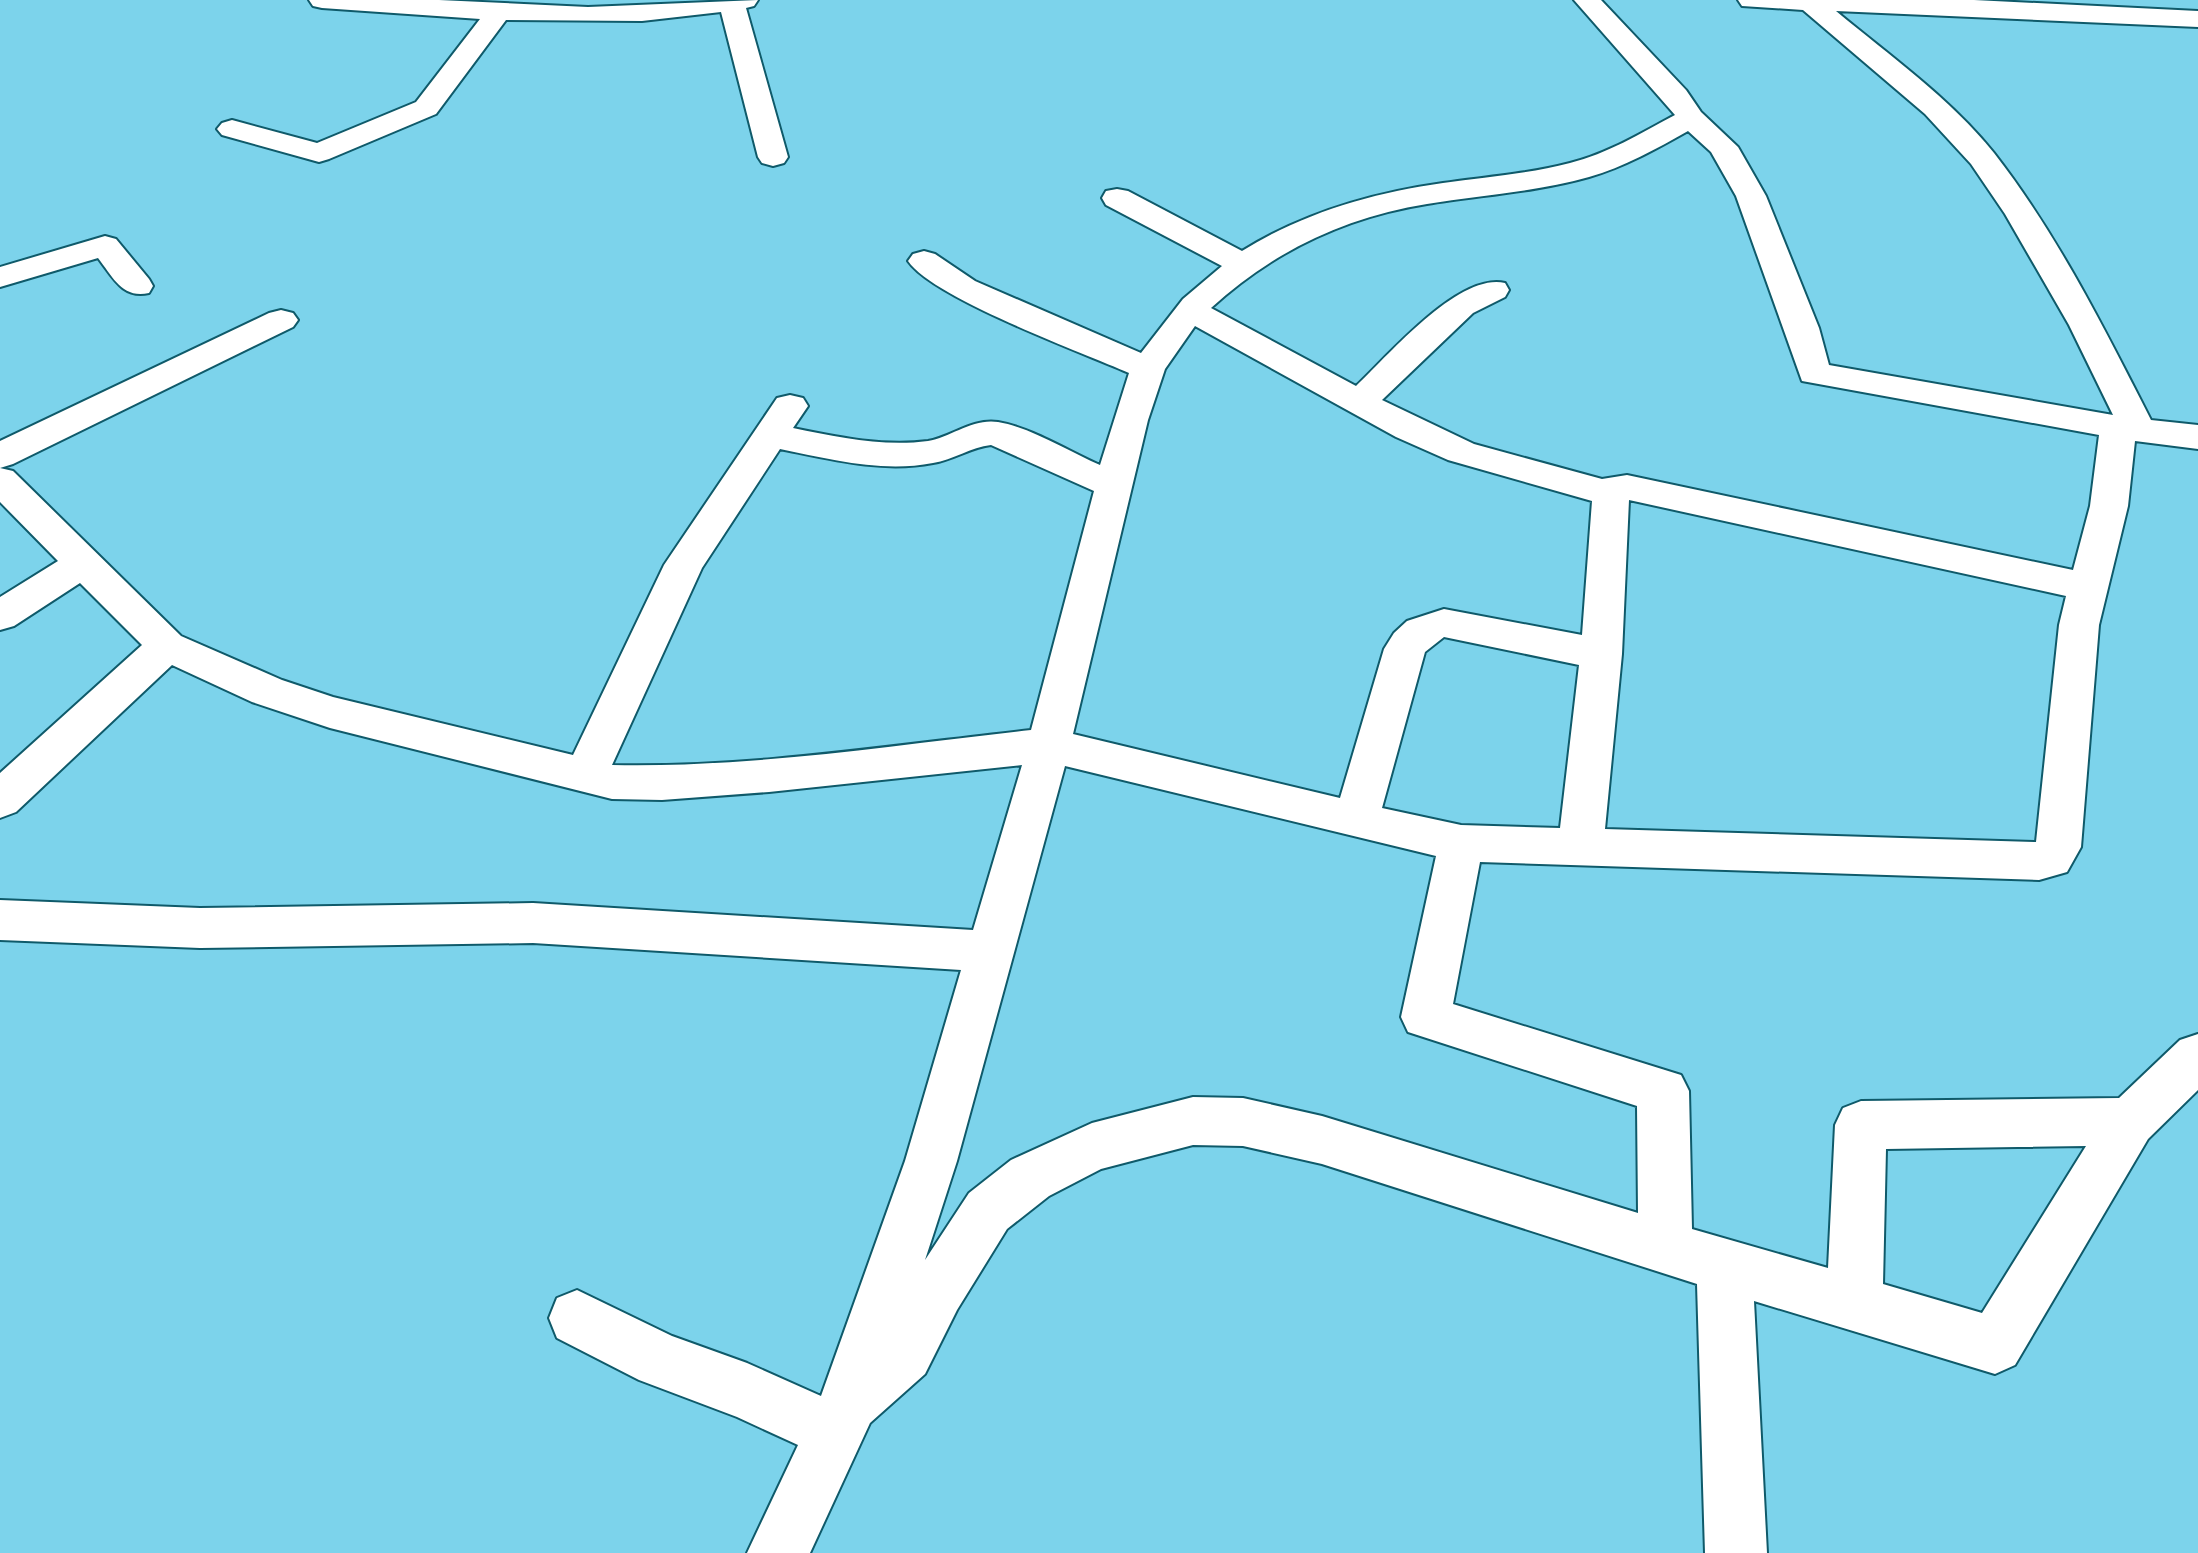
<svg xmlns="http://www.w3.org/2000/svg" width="2198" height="1553" viewBox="0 0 2198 1553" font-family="'Fira Sans',sans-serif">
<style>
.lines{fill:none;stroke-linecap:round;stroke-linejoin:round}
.minor-casing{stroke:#0f5a6a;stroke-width:4}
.minor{fill:#fff;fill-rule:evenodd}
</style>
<rect width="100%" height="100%" fill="#7cd3eb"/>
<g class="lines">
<defs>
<g id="minor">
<path d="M309,0H439L588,7L758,0L754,6L746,8L788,157L784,163L773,166L762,163L758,157L721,12L642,21L506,20L436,114L329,159L319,162L222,135L217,129L222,123L232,120L317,143L416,102L480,19L322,8L313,6Z"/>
<path d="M1574,0H1601L1686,90L1701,112L1738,147L1766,196L1819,328L1829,365L2113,415L2069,325L2005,214L1971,164L1925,114L1803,10L1742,6L1738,0H1974L2198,11V27L1836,11C1890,56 1950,98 1994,153C2057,234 2104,328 2151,420L2198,425V449L2135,441L2128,506L2099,625L2081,847L2067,872L2039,880L1480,862L1453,1004L1681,1075L1689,1091L1692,1229L1828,1268L1835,1125L1843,1108L1861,1101L2119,1098L2180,1040L2198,1034V1090L2148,1139L2015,1365L1995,1374L1754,1301L1767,1553H1705L1697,1284L1322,1164L1243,1146L1193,1145L1101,1169L1049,1196L1007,1229L957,1310L925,1374L870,1423L810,1553H747L798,1445L737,1417L639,1380L557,1338L549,1318L557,1298L577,1290L672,1336L747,1363L821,1396L905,1161L961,970L533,943L200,948L0,940V900L200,908L533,903L973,930L1022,765L769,792L662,800L612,799L330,728L252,702L172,665L16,812L0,818V773L142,645L80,583L14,626L0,630V597L58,561L0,502V441L269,313L281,310L293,313L298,320L293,327L13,464L0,468L13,471L181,636L282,680L333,697L573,755L664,565L777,398L790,395L803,398L808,406L793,428C837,437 883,447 928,441C951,437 973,418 998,422C1030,427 1070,452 1100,465L1129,373C1081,352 933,298 908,261L913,254L924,251L935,254L975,281L1141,353L1183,299L1222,266L1106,205L1102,198L1106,191L1117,189L1128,191L1242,251C1303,213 1372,193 1443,183C1485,177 1528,174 1570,163C1607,154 1641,133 1675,115ZM1688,131L1711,152L1736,196L1802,381L2099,435L2090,506L2073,570L1627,475L1602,479L1474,444L1382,400L1473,313L1505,297L1509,290L1505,283C1459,272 1388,356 1356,386L1211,308C1272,252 1345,217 1427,204C1481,195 1536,192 1589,177C1624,167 1656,149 1688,131ZM1195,326L1396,437L1448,460L1592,501L1582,635L1444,609L1407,621L1394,633L1384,649L1340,798L1073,734L1148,420L1165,369ZM991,445L1094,491L1031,730C892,745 752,768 612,765L702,568L780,449C829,459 882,473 933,463C953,460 971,447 991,445ZM1629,500L2066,596L2059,625L2036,842L1605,829L1622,654ZM1444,637L1579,665L1560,828L1461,825L1382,808L1425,652ZM1065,766L1436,856L1401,1017L1408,1032L1637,1106L1638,1213L1322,1116L1243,1098L1193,1097L1092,1123L1011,1160L969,1193L925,1260L957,1161ZM2086,1146L1982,1313L1883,1284L1886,1149Z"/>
<path d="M105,236L116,239L149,279L153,286L149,293C122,299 113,277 98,258L0,287V267Z"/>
</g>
</defs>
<use href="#minor" class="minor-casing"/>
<use href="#minor" class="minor"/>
</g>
</svg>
